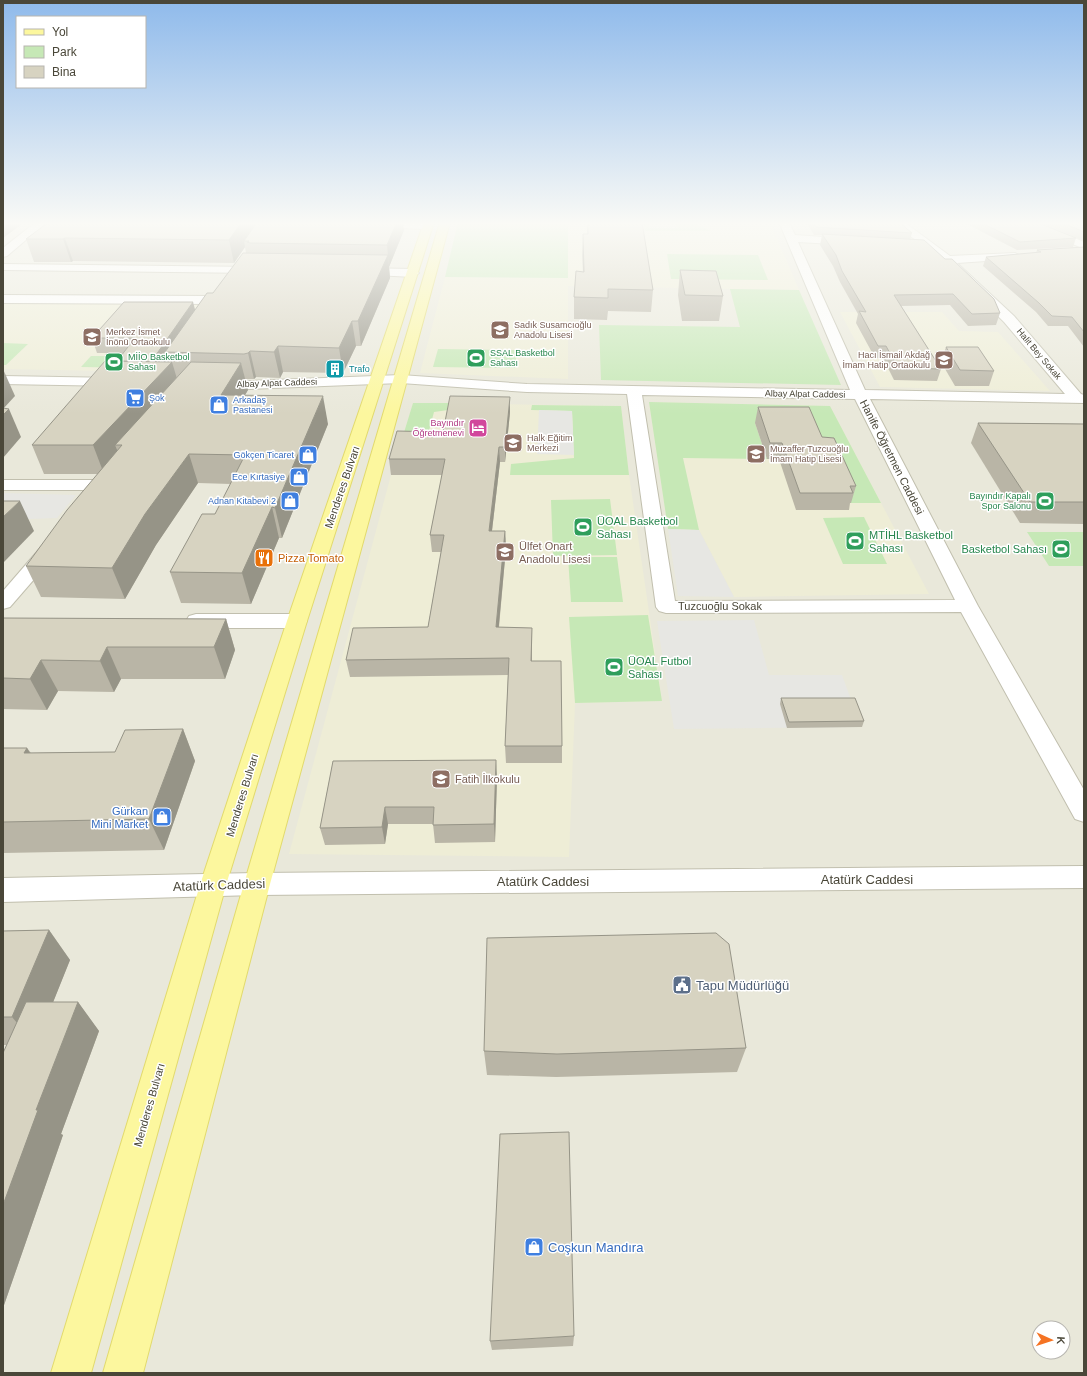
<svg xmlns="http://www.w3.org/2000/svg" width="1087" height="1376" viewBox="0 0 1087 1376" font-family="Helvetica,sans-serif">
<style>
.residential{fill:#e9e8da;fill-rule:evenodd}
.education{fill:#eeedd6}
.green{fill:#c6e8b6}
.parking{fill:#e7e7e3}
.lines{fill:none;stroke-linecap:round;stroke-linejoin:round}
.minor-casing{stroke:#c1bfae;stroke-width:2}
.major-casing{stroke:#e2da6d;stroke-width:2}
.minor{fill:#fff;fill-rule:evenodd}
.major{fill:#fcf79e;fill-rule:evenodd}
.wall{fill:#b9b5a6}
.shaded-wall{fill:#969487}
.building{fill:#d7d3c1;stroke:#969487}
.labels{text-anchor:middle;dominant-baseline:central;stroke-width:3;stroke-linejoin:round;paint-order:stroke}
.far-education-label{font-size:9px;fill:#785e54;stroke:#fff;text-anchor:start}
.far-leisure-label{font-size:9px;fill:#27864d;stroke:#fff;text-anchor:start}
.far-street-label{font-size:9px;fill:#4a4739;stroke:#fff}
.far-culture-label{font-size:9px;fill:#0d838f;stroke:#fff;text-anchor:start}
.far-shop-label{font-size:9px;fill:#366cbe;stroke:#fff;text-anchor:end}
.far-hotel-label{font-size:9px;fill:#b23c85;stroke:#fff;text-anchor:end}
.street-label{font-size:11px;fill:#4a4739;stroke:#fff}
.leisure-label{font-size:11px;fill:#27864d;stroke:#fff;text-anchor:start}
.education-label{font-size:11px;fill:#785e54;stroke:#fff;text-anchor:start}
.food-label{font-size:11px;fill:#c56008;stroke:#fff;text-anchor:start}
.shop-label{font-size:11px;fill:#366cbe;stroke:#fff;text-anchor:end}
.near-street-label{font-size:13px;fill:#4a4739;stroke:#fff}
.near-service-label{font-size:13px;fill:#4e5e75;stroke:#fff;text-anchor:start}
.near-shop-label{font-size:13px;fill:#366cbe;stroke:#fff;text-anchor:start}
</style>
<rect width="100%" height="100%" fill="#f5f5ec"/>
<path class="residential" d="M3,222H1084V1373H3ZM1039,1328H1063V1352H1039Z"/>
<g class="education">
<path d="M568,222H770L799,290L568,286V379L420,373L445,277L568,278Z"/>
<path d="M3,302L204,305L157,372L3,369Z"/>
<path d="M840,312H942L959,331L998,332L1050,391L880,387Z"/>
<path d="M649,402L830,406L929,594L734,597L699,530L668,529Z"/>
<path d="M413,403L621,406L629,475L662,701L575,703L569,857L289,854L391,475Z"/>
</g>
<g class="green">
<path d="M458,222H568V278L445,277Z"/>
<path d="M643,222H648L650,228H677L675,222H691L711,231H645Z"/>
<path d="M667,254L758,255L768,280L671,279Z"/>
<path d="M730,289L799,290L841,385L601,380L599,325L740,327Z"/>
<path d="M3,343L28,344L6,365H3Z"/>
<path d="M438,349L517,350L515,368L433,367Z"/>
<path d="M91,356H147L138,368L81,367Z"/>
<path d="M649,402L830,406L881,503H851L830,454L755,423L767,459L683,458L699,530L668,529Z"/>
<path d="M413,403H455V409L434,412L427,438L402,439Z"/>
<path d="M532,405L621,406L629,475H510L511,464L574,458L572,411L531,410Z"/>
<path d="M610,499L617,555L553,556L551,500Z"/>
<path d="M864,517L887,564H843L823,518Z"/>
<path d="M1027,532H1084V566H1049Z"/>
<path d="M568,557H617L623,602H571Z"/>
<path d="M648,615L662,701L575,703L569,617Z"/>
</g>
<g class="parking">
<path d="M648,222H675L677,228H650Z"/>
<path d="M539,410L572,411L574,455L537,454Z"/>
<path d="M3,493L76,495L57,518L3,520Z"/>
<path d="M668,529L699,530L734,597L678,596Z"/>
<path d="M754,620L769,675H842L861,727L674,729L657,621Z"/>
</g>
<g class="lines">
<defs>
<g id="minor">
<path d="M36,222H47L7,256L3,257V248Z"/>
<path d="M375,222L427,223L432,226L427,229L371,227L370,225L371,223Z"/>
<path d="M779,222H789L795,235L851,239L856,242L851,245L798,242L865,390L1065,394L1004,322L943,262L893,222H904L950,256L1015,253L1021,256L1015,259L957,263L1014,316L1081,394L1084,395V403L870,399L978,606L1084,790V822L1075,819L961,612L666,613L659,611L656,607L627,394L527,392L401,383L250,389L216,388L211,387L209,384L211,381L216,380L250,381L401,375L527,384L850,390ZM642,395L855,399L955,600L675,601Z"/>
<path d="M1023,222H1036L1084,242V249Z"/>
<path d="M3,264L260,267L266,270L260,273L3,270Z"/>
<path d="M360,268L413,269L419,273L413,277L356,274L354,272L356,270Z"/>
<path d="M3,295L216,296L222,300L216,304L3,303Z"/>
<path d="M3,376L117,378L122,379L124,382L122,385L117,386L3,384Z"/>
<path d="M3,480H106L112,481L114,485L112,489L106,490H3Z"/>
<path d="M49,544L56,546L58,550L56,554L10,607L3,609V591L42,546Z"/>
<path d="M196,614H297L304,616L307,621L304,626L297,628H196L189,626L186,621L189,616Z"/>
<path d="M1084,866V888L257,895L3,902V878L257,873Z"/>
</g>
<g id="major">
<path d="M424,222H434L307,621L226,885L91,1373H51L200,885L287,621Z"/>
<path d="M440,222H450L270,884L143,1373H103L244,884Z"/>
</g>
</defs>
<use href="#minor" class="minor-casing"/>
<use href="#major" class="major-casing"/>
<use href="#minor" class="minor"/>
<use href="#major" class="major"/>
</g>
<g class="wall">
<path d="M257,222L404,230L389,267L390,278L361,346H356L343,373L283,372L280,378L256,377L254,379H245L248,390L245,395L328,424L282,538H279L251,604L181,603L170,572L215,514L231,484L198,483L156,545L125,599L41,597L26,566L98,474H44L32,445L117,361L123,353H97L92,338L195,310L213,293L246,253L245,247L234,263L73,261L71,262H34L26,239Z"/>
<path d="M587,222H642L653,290L651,312L608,311L607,320L574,319V297L583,272L582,255L583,234H587Z"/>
<path d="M806,222H894L912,233L910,240L1000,313L996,325L968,326L950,305L901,306L941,369L937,381L894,380L883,358H875L856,323L858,314L840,282L833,266L820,245L822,235H814Z"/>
<path d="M952,222H1036L1076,238L1073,247L1017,250L965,223L959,224Z"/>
<path d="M1039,222H1084V241Z"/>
<path d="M1084,247V347L1068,326H1048L1036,312L983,266L986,257L1036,253L1037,250Z"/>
<path d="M680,270L723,296L719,321H682L678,295Z"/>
<path d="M946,347L994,371L989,386H955L941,362Z"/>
<path d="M758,407L856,486L851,503H850L849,510H796L779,459H767L755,423Z"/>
<path d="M510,412L505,462H500L492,531H505L506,548L499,627L532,628V661L562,746V763H506L505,746L508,675L350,677L346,660L428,627L441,552H432L430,535L442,475H391L389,459L443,432Z"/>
<path d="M978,423L1084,424V524L1020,523L971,443Z"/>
<path d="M3,618L226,619L235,650L225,679H121L114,692L58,691L47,710L3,709Z"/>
<path d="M781,698L864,721L862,727L787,728L780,704Z"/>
<path d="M183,729L195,761L164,850L3,853V748H27L31,753L115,752Z"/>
<path d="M333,761L497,777L495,842L435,843L433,824H388L385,844L325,845L320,828Z"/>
<path d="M49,930L70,960L53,1002H78L99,1031L61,1134L63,1135L3,1308L6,1045H3V931Z"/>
<path d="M746,1048L737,1072L556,1077L487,1075L484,1051Z"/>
<path d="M574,1336L573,1346L492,1350L490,1341Z"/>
</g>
<g class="shaded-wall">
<path d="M3,222H25L3,238Z"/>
<path d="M242,222H257L258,227L244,241L245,247L234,263L229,240Z"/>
<path d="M397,222H403L404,230L389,267L387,245Z"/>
<path d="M960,222H966L965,223L959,224Z"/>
<path d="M65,238L73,261L71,262L63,239Z"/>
<path d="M388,255L390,278L361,346L358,321Z"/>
<path d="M193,302L197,317L165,352L167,360L155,377L151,362Z"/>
<path d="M352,321L356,346L343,373L339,348Z"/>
<path d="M278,346L283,372L280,378L274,352Z"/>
<path d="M250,351L256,377L254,379L248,353Z"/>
<path d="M172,362L180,389L115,445L120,457L104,474L93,445Z"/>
<path d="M241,363L248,390L228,423L221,395Z"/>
<path d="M3,369L15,396L3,409Z"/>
<path d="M323,396L328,424L282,538L275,508Z"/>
<path d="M510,397V412L505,462V447Z"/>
<path d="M9,409L21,437L3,458V415Z"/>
<path d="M499,447L500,462L490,547L489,531Z"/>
<path d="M189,454L198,483L156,545L125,599L112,568L145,514Z"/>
<path d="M20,501L34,531L3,563V517Z"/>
<path d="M272,507L279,538L251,604L242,573Z"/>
<path d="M505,531L506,548L497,645L496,627Z"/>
<path d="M226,619L235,650L225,679L214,647Z"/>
<path d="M532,628V645L531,679V661Z"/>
<path d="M107,647L121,679L114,692L100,661Z"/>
<path d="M41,660L58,691L47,710L30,679Z"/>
<path d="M183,729L195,761L164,850L149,819Z"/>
<path d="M27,748L46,779L24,753Z"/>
<path d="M496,760L497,777L495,842L494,824Z"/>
<path d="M385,807L388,824L385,844L382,827Z"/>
<path d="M49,930L70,960L36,1045L12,1017Z"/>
<path d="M78,1002L99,1031L61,1134L63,1135L3,1308V1205L36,1110Z"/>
</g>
<g class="building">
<path d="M49,222H242L229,240L65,238L63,239H26Z"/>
<path d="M257,222H397L387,245L250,243L247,242L249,241H244Z"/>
<path d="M588,222H642L653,290L608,289V298L574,297L576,271L584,272L583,234H588Z"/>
<path d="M812,222H899L912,233L816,227Z"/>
<path d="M980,222H1036L1076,238L1020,242Z"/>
<path d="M1061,222H1084V232Z"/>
<path d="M822,234L924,240L945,259H952L994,299L1000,313L972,314L953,294L894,295L941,369L898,368L886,346H878L859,311L866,312L842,271L836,255Z"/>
<path d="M1084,247V332L1072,317L1052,316L1039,303L986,257L1041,252L1037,250Z"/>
<path d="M243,253L388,255L358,321H352L339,348L278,346L274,352L250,351L248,353L244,354L165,352L207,293H213Z"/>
<path d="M680,270L716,271L723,296L685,295Z"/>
<path d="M124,302H193L151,362L117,361L135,338H92Z"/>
<path d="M946,347H978L994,371L960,370Z"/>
<path d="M105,361L172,362L93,445H32Z"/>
<path d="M191,362L241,363L221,395L323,396L275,508L272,507L242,573L170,572L202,514H215L245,455L189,454L145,514L112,568L26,566L67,510L122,445H115Z"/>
<path d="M450,396L510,397L505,447H499L489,531H505L496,627L532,628L531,661H561L562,746H505L509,658L346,660L353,628L428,627L444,535H430L445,459H389L397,431L443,432Z"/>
<path d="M758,407H809L822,437L834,438L856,486H850L853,493H800L782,443H770Z"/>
<path d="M3,408L9,409L3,415Z"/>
<path d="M978,423L1084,424V502H1030Z"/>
<path d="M3,501H20L3,517Z"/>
<path d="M3,618L226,619L214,647H107L100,661L41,660L30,679L3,678Z"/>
<path d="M781,698H855L864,721L789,722Z"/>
<path d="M183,729L149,819L3,822V748H27L24,753L115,752L125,730Z"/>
<path d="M496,760L494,824L433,825L434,807H385L382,827L320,828L333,761Z"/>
<path d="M49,930L12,1017H3V931Z"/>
<path d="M716,933L729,944L746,1048L557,1054L484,1051L487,938Z"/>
<path d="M26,1002H78L36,1110H38L3,1205V1053Z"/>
<path d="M569,1132L574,1336L490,1341L500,1134Z"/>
</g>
<linearGradient id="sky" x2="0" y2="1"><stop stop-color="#8fbaeb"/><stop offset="0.54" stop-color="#fafaf6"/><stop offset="1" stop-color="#fafaf6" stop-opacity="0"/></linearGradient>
<rect width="1087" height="414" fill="url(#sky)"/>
<defs>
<symbol id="school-square" viewBox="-11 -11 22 22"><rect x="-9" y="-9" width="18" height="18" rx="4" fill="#8d6e63" stroke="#fff"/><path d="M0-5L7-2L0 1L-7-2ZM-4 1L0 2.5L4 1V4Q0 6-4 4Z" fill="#fff"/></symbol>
<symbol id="stadium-square" viewBox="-11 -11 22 22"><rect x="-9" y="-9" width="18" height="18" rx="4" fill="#2e9e5b" stroke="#fff"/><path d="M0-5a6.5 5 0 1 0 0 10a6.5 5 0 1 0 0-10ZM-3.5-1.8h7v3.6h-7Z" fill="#fff"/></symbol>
<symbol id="building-square" viewBox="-11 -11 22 22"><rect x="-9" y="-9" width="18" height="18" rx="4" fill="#0f9aa8" stroke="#fff"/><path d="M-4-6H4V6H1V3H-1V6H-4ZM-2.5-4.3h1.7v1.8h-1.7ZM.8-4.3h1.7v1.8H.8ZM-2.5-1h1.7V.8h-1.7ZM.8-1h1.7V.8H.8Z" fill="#fff"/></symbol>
<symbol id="supermarket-square" viewBox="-11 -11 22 22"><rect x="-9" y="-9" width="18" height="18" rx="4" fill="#3f7fe0" stroke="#fff"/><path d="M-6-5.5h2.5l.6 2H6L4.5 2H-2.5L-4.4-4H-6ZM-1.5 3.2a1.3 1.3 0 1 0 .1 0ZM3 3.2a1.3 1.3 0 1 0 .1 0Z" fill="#fff"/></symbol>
<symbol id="shop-square" viewBox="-11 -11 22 22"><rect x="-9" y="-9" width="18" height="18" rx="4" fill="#3f7fe0" stroke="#fff"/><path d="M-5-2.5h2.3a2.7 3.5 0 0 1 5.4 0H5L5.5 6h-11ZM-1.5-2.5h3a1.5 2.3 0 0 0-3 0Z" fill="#fff"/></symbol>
<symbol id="hotel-square" viewBox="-11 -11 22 22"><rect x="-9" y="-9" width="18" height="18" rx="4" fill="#d1479c" stroke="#fff"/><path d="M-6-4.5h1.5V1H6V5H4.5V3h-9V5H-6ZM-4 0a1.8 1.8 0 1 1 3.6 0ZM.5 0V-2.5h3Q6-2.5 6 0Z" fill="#fff"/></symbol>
<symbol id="restaurant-square" viewBox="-11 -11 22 22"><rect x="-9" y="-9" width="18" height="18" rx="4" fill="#e8710a" stroke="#fff"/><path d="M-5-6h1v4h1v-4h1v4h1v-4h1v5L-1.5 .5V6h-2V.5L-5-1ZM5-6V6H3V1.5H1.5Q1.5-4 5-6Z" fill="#fff"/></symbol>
<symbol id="civic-square" viewBox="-11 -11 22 22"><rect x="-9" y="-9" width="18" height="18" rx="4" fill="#5c6f8a" stroke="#fff"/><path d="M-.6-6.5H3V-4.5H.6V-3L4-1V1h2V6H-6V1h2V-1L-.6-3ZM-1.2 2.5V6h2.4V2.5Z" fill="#fff"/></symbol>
</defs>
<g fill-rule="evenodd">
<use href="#school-square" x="489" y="319" width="22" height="22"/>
<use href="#school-square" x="81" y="326" width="22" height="22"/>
<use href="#stadium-square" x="465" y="347" width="22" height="22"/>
<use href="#school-square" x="933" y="349" width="22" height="22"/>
<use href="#stadium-square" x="103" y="351" width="22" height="22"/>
<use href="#building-square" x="324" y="358" width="22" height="22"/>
<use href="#supermarket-square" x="124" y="387" width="22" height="22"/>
<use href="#shop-square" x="208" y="394" width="22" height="22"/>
<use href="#hotel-square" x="467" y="417" width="22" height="22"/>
<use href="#school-square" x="502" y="432" width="22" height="22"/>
<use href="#school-square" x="745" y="443" width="22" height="22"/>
<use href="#shop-square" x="297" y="444" width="22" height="22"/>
<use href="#shop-square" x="288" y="466" width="22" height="22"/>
<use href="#shop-square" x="279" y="490" width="22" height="22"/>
<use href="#stadium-square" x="1034" y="490" width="22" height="22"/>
<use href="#stadium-square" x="572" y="516" width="22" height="22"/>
<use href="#stadium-square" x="844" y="530" width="22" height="22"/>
<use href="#stadium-square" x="1050" y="538" width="22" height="22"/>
<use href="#school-square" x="494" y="541" width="22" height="22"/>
<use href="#restaurant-square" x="253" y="547" width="22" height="22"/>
<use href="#stadium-square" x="603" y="656" width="22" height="22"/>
<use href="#school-square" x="430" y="768" width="22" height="22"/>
<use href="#shop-square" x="151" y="806" width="22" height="22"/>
<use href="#civic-square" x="671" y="974" width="22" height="22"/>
<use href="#shop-square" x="523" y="1236" width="22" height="22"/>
</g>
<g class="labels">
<g class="far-education-label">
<text x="514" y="325">Sadık Susamcıoğlu<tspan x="514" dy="10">Anadolu Lisesi</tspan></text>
<text x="106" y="332">Merkez İsmet<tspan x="106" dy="10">İnönü Ortaokulu</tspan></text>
<text x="930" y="355" text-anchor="end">Hacı İsmail Akdağ<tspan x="930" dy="10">İmam Hatip Ortaokulu</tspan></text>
<text x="527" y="438">Halk Eğitim<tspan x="527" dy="10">Merkezi</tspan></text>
<text x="770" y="449">Muzaffer Tuzcuoğlu<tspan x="770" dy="10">İmam Hatip Lisesi</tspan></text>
</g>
<g class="far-leisure-label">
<text x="490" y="353">SSAL Basketbol<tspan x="490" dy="10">Sahası</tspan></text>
<text x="128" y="357">MİİO Basketbol<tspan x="128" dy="10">Sahası</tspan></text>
<text x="1031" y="496" text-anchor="end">Bayındır Kapalı<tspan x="1031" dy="10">Spor Salonu</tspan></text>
</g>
<g class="far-street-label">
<text transform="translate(1039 354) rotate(50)">Halit Bey Sokak</text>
<text transform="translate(277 383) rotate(-2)">Albay Alpat Caddesi</text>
<text transform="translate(805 394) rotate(1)">Albay Alpat Caddesi</text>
</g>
<g class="far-culture-label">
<text x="349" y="369">Trafo</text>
</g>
<g class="far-shop-label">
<text x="149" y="398" text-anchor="start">Şok</text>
<text x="233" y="400" text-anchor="start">Arkadaş<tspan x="233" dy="10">Pastanesi</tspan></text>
<text x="294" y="455">Gökçen Ticaret</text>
<text x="285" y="477">Ece Kırtasiye</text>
<text x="276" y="501">Adnan Kitabevi 2</text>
</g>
<g class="far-hotel-label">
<text x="464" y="423">Bayındır<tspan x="464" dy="10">Öğretmenevi</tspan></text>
</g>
<g class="street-label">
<text transform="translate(892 457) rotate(63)">Hanife Öğretmen Caddesi</text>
<text transform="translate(342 487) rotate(-71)">Menderes Bulvarı</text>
<text x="720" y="606">Tuzcuoğlu Sokak</text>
<text transform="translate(242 795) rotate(-73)">Menderes Bulvarı</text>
<text transform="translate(149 1105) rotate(-74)">Menderes Bulvarı</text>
</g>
<g class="leisure-label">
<text x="597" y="521">ÜOAL Basketbol<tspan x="597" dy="13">Sahası</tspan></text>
<text x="869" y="535">MTİHL Basketbol<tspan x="869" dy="13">Sahası</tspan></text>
<text x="1047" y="549" text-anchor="end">Basketbol Sahası</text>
<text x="628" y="661">ÜOAL Futbol<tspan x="628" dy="13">Sahası</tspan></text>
</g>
<g class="education-label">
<text x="519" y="546">Ülfet Onart<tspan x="519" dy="13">Anadolu Lisesi</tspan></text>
<text x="455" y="779">Fatih İlkokulu</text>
</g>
<g class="food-label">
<text x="278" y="558">Pizza Tomato</text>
</g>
<g class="shop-label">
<text x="148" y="811">Gürkan<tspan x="148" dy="13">Mini Market</tspan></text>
</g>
<g class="near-street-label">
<text x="867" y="879">Atatürk Caddesi</text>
<text x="543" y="881">Atatürk Caddesi</text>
<text transform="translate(219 885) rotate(-2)">Atatürk Caddesi</text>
</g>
<g class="near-service-label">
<text x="696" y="985">Tapu Müdürlüğü</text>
</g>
<g class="near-shop-label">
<text x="548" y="1247">Coşkun Mandıra</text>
</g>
</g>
<rect width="1087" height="1376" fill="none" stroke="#4a4739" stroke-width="8"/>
<rect x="16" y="16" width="130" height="72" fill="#ffffff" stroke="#b7b5b0"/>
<rect x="24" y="29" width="20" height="6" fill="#fcf79e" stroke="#b7b5b0"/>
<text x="52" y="36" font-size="12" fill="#4a4739">Yol</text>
<rect x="24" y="46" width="20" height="12" fill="#c6e8b6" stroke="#b7b5b0"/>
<text x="52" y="56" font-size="12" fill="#4a4739">Park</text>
<rect x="24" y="66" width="20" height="12" fill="#d7d3c1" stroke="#b7b5b0"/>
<text x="52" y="76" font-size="12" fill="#4a4739">Bina</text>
<g transform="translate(1051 1340) rotate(93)"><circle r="19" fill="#ffffff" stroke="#b7b5b0"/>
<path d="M0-3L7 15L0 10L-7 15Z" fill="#f57323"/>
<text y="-6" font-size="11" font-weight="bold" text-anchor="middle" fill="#4a4739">K</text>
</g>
</svg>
